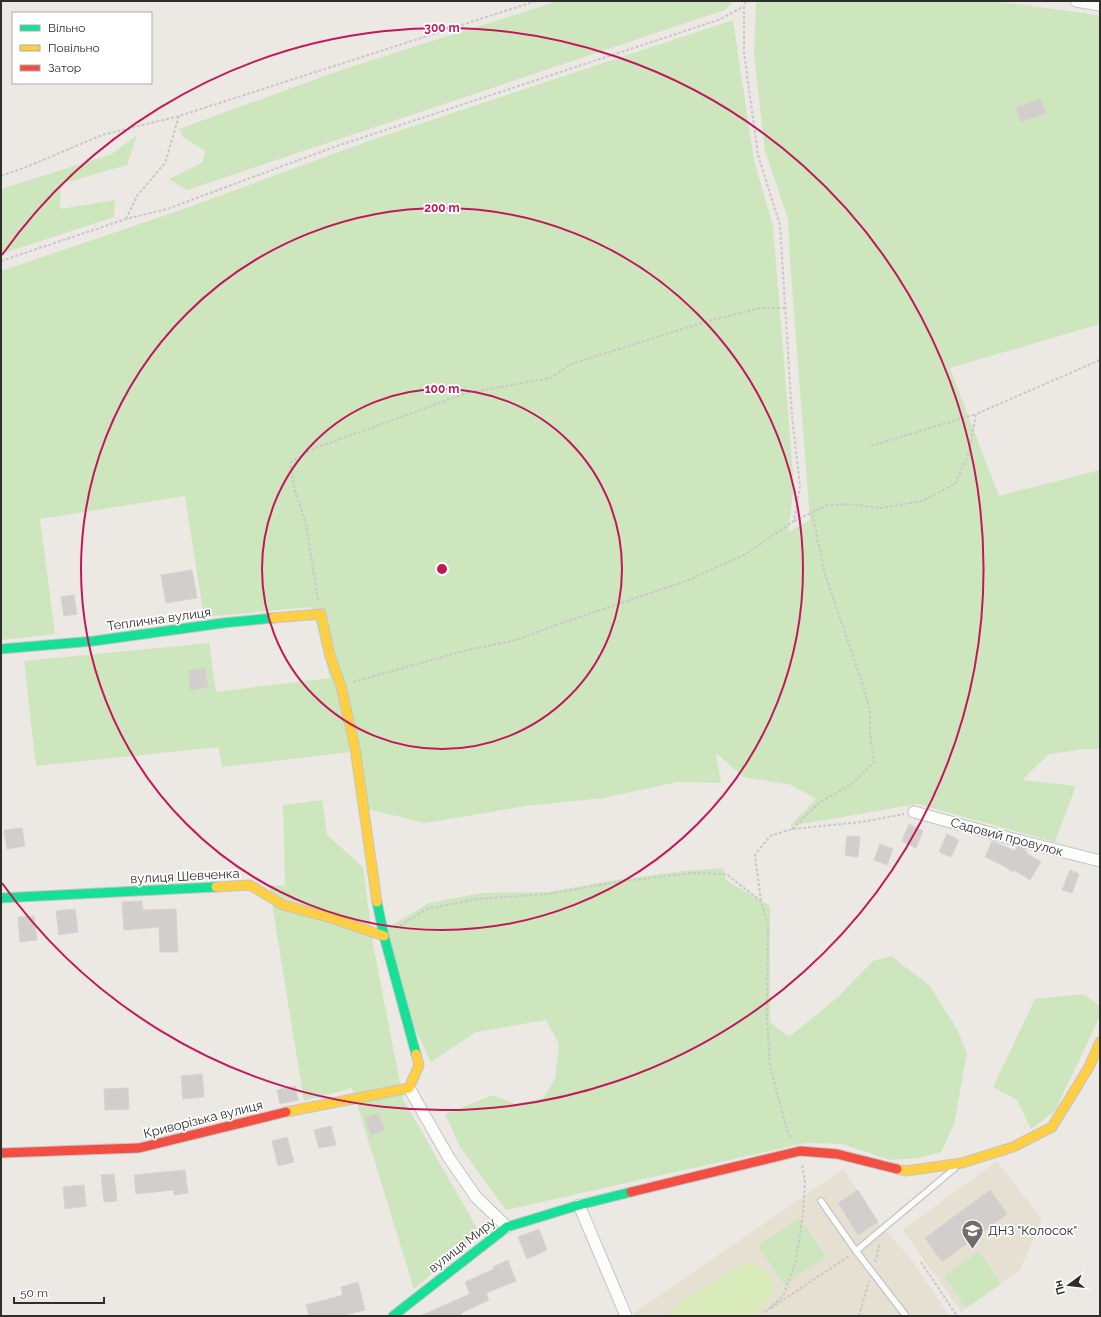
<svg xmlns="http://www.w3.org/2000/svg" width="1101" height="1317" viewBox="0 0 1101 1317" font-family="Raleway,sans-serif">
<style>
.education{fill:#e6e0d3}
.green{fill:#cee6be}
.pitch{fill:#d9eabb}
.building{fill:#d1cecb;stroke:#d7d4d0}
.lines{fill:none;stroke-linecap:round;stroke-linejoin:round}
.lane-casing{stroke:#c5c4c5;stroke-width:8}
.street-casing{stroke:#c5c4c5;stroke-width:13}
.fast-casing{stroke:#c5c4c5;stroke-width:11}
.slow-casing{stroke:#c5c4c5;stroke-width:11}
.jam-casing{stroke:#c5c4c5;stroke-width:11}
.path{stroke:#c9c9c8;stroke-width:2;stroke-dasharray:3 2;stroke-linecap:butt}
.lane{stroke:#fcfcfb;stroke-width:5.5}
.street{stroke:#fcfcfb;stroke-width:11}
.fast{stroke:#16e098;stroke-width:9}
.slow{stroke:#ffcf43;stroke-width:9}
.jam{stroke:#f24e42;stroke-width:9}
.ring{fill:none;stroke:#c2185b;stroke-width:2}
.labels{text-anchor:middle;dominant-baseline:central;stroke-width:3.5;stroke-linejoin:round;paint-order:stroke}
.street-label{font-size:13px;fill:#2e2e2e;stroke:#fff}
.poi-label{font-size:13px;fill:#2e2e2e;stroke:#fff;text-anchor:start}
.centre{fill:#c2185b;stroke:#fff;stroke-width:2}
.ring-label{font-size:12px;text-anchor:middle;font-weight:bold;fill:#c2185b;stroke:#fff;stroke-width:3.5;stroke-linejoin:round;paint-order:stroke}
</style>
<rect width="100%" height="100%" fill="#ece8e4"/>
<g class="education">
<path d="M997,1161L1042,1219L1020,1270L961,1312L903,1230Z"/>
<path d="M843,1169L878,1222L908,1255L950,1316H635L634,1313Z"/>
</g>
<g class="green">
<path d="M558,1H733L725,10L187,190L169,179L203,162L205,151L183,137L179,129L347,68Z"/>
<path d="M756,1H993L1084,13L1100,16V324L950,368L999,496L1100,470V749H1086L1049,754L1022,780L1076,786L1055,842L917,804L790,826L816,799L792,785L743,777L716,753L721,783L677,782L604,798L525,806L426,823L367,809L360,751L222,767L218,747L36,766L24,661L209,643L216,692L330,678L312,607L204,617L185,496L40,519L55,634L1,640V271L178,211L377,138L733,20L754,161L773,226L794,487L788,532L810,520L790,261L788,219L765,151L754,54Z"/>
<path d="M137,135L127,165L61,184L60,209L115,200L114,217L1,254V189L112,154Z"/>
<path d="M322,800L327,835L363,867L373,944L403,1099L479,1232L414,1289L352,1088L304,1101L269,885L285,886L283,805Z"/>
<path d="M723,868L726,880L770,906V1022L789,1037L837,998L873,961L891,956L929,985L956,1027L967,1053L954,1124L941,1152L919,1158L890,1160L842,1144L805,1143L506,1210L460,1147L445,1114L493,1095L515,1104L543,1098L555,1079L559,1044L546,1020L476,1032L431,1062L412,1023L386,929L429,903L481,893L548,892L615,880L684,871Z"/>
<path d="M1083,994L1100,1006V1016L1055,1111L1031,1129L1017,1100L993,1087L1035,999Z"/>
<path d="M800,1218L826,1257L784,1285L758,1245Z"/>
<path d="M979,1251L1001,1284L966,1308L944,1276Z"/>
</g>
<path class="pitch" d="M745,1264C775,1262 783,1295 758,1311C755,1313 752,1315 750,1316C744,1317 734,1316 728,1316C708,1316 688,1316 669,1316L674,1307L678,1303L736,1268Z"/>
<g class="building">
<path d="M1041,99L1046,113L1021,122L1016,107Z"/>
<path d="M192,570L197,598L166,603L161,575Z"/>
<path d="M74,595L77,614L64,616L61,597Z"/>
<path d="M205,668L208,687L191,690L188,671Z"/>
<path d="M909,824L923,831L916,848L902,841Z"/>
<path d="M22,828L25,846L7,849L4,830Z"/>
<path d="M947,834L959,840L951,857L939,852Z"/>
<path d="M847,836L860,837L858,857L845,855Z"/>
<path d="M992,841L1015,851L1017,847L1022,848L1027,852L1026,853L1041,862L1030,880L1014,870L1013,872L1002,865L985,857Z"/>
<path d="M880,844L893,849L887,865L874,860Z"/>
<path d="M1070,870L1079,874L1072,893L1062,890Z"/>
<path d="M142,901L143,910L176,909L178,952H160L159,927L124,930L122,902Z"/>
<path d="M75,909L78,932L59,935L56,911Z"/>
<path d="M34,916L37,940L20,942L18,917Z"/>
<path d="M202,1074L204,1097L183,1099L181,1076Z"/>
<path d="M295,1086L298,1100L280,1104L277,1090Z"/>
<path d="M128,1088L129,1109L105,1110L104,1089Z"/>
<path d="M378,1113L385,1130L371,1135L365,1118Z"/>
<path d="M331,1126L336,1145L319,1148L314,1130Z"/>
<path d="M287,1137L294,1162L278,1166L272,1141Z"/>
<path d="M185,1170L188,1193L174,1195V1190L136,1194L134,1175Z"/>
<path d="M114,1174L117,1201L104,1202L101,1175Z"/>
<path d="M84,1185L86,1206L65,1209L63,1187Z"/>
<path d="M858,1190L878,1222L858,1235L838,1203Z"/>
<path d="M990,1190L1007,1214L942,1262L925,1238Z"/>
<path d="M539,1229L547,1250L527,1259L518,1237Z"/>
<path d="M508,1260L516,1281L486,1293L489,1300L461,1313L462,1316H420L470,1294L465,1282L494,1269L493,1267Z"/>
<path d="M358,1282L365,1310L341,1316H309L306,1305L343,1295L341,1287Z"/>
</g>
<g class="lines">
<defs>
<g id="lane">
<path d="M821,1201L856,1251"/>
<path d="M906,1316L856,1251L955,1168"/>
</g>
<g id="street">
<path d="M1076,1L1100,5"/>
<path d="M914,812L1013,839L1100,861"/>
<path d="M409,1088L449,1158L476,1197L507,1227"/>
<path d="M579,1205L626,1316"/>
</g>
<g id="fast">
<path d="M1,649L94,641L223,623L273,618"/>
<path d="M1,898L216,887"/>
<path d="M377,902L384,936L416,1054"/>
<path d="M393,1316L507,1227L579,1205L631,1192"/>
</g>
<g id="slow">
<path d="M273,618L321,614L330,656L341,686L355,748L377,902"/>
<path d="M216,887L250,885L283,905L331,918L384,936"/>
<path d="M286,1112L409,1088L419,1065L416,1054"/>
<path d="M897,1169L906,1171L962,1163L1013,1147L1052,1127L1089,1067L1100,1042"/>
</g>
<g id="jam">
<path d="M1,1153L139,1148L286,1112"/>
<path d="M631,1192L800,1151L837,1154L897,1169"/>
</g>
</defs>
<use href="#lane" class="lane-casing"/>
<use href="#street" class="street-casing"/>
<use href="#fast" class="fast-casing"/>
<use href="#slow" class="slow-casing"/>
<use href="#jam" class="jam-casing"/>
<g class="path">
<path d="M1,176L29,166L102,135L179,116L536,1"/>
<path d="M126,219L137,196L165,163L179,116"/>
<path d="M1,261L126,219L167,209L334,147L721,19L744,6"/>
<path d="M871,446L976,414"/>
<path d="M794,521L828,505L849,504L881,508L922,501L955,484L969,453L976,414L1100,360"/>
<path d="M318,600L306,524L295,491L290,463L313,449L467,393L551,378L571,364L705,322L760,308H785"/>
<path d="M353,682L467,650L516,640L559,624L686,581L744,555L794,521L800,486L792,416L780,225L758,155L744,52V6L746,1"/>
<path d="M792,829L820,802L852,784L874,762L870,733V711L864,689L825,574L812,513"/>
<path d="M761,901L755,855L770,836L792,829L862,822L904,814"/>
<path d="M396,928L427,909L477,899L549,894L616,882L692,873L726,874L761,901L768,925L767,1019L770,1067L788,1133L792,1138"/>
<path d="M875,1262L880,1243"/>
<path d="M921,1262L957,1316"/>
<path d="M771,1308L849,1256"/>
<path d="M765,1312L783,1296L796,1261L803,1213L805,1182L802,1164"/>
<path d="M859,1316L869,1281"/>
</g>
<use href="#lane" class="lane"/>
<use href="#street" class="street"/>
<use href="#fast" class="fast"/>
<use href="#slow" class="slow"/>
<use href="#jam" class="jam"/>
</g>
<g class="ring">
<circle cx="442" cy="569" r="180"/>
<circle cx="442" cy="569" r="361"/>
<path d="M2 255A541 541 0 1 1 2 883"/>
</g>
<defs>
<symbol id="school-pin" viewBox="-11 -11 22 30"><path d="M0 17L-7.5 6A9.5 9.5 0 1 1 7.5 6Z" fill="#706f6e" stroke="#fff"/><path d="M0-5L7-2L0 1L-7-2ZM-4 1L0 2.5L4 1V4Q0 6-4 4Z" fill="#fff"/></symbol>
</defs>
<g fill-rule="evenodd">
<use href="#school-pin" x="960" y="1218" width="25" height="34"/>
</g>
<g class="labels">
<g class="street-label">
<text transform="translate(159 619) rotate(-8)">Теплична вулиця</text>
<text transform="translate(1007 837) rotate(15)">Садовий провулок</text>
<text transform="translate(185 876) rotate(-3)">вулиця Шевченка</text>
<text transform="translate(203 1119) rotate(-14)">Криворізька вулиця</text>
<text transform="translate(462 1245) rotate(-38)">вулиця Миру</text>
</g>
<g class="poi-label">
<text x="988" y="1230">ДНЗ "Колосок"</text>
</g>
</g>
<circle cx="442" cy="569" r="6" class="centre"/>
<g class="ring-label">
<text x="442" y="32">300 m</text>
<text x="442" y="212">200 m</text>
<text x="442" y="393">100 m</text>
</g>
<rect width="1101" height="1317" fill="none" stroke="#2e2e2e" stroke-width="4"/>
<rect x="12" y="12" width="140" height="72" fill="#ffffff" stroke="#ababab"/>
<rect x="20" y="25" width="20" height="6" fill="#16e098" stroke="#ababab"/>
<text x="48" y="32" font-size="12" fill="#2e2e2e">Вільно</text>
<rect x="20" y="45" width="20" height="6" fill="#ffcf43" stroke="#ababab"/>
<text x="48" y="52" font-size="12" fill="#2e2e2e">Повільно</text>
<rect x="20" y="65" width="20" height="6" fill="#f24e42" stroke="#ababab"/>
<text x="48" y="72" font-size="12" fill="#2e2e2e">Затор</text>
<g transform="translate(1069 1285) rotate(255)" stroke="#ffffff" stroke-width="3" paint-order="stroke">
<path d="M0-3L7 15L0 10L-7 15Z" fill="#2e2e2e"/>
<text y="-6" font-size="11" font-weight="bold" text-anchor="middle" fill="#2e2e2e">Пн</text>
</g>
<path d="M14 1297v6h90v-6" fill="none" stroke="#2e2e2e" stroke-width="2"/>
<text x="20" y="1297" font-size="12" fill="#2e2e2e" stroke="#ffffff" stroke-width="3" paint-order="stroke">50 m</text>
</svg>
